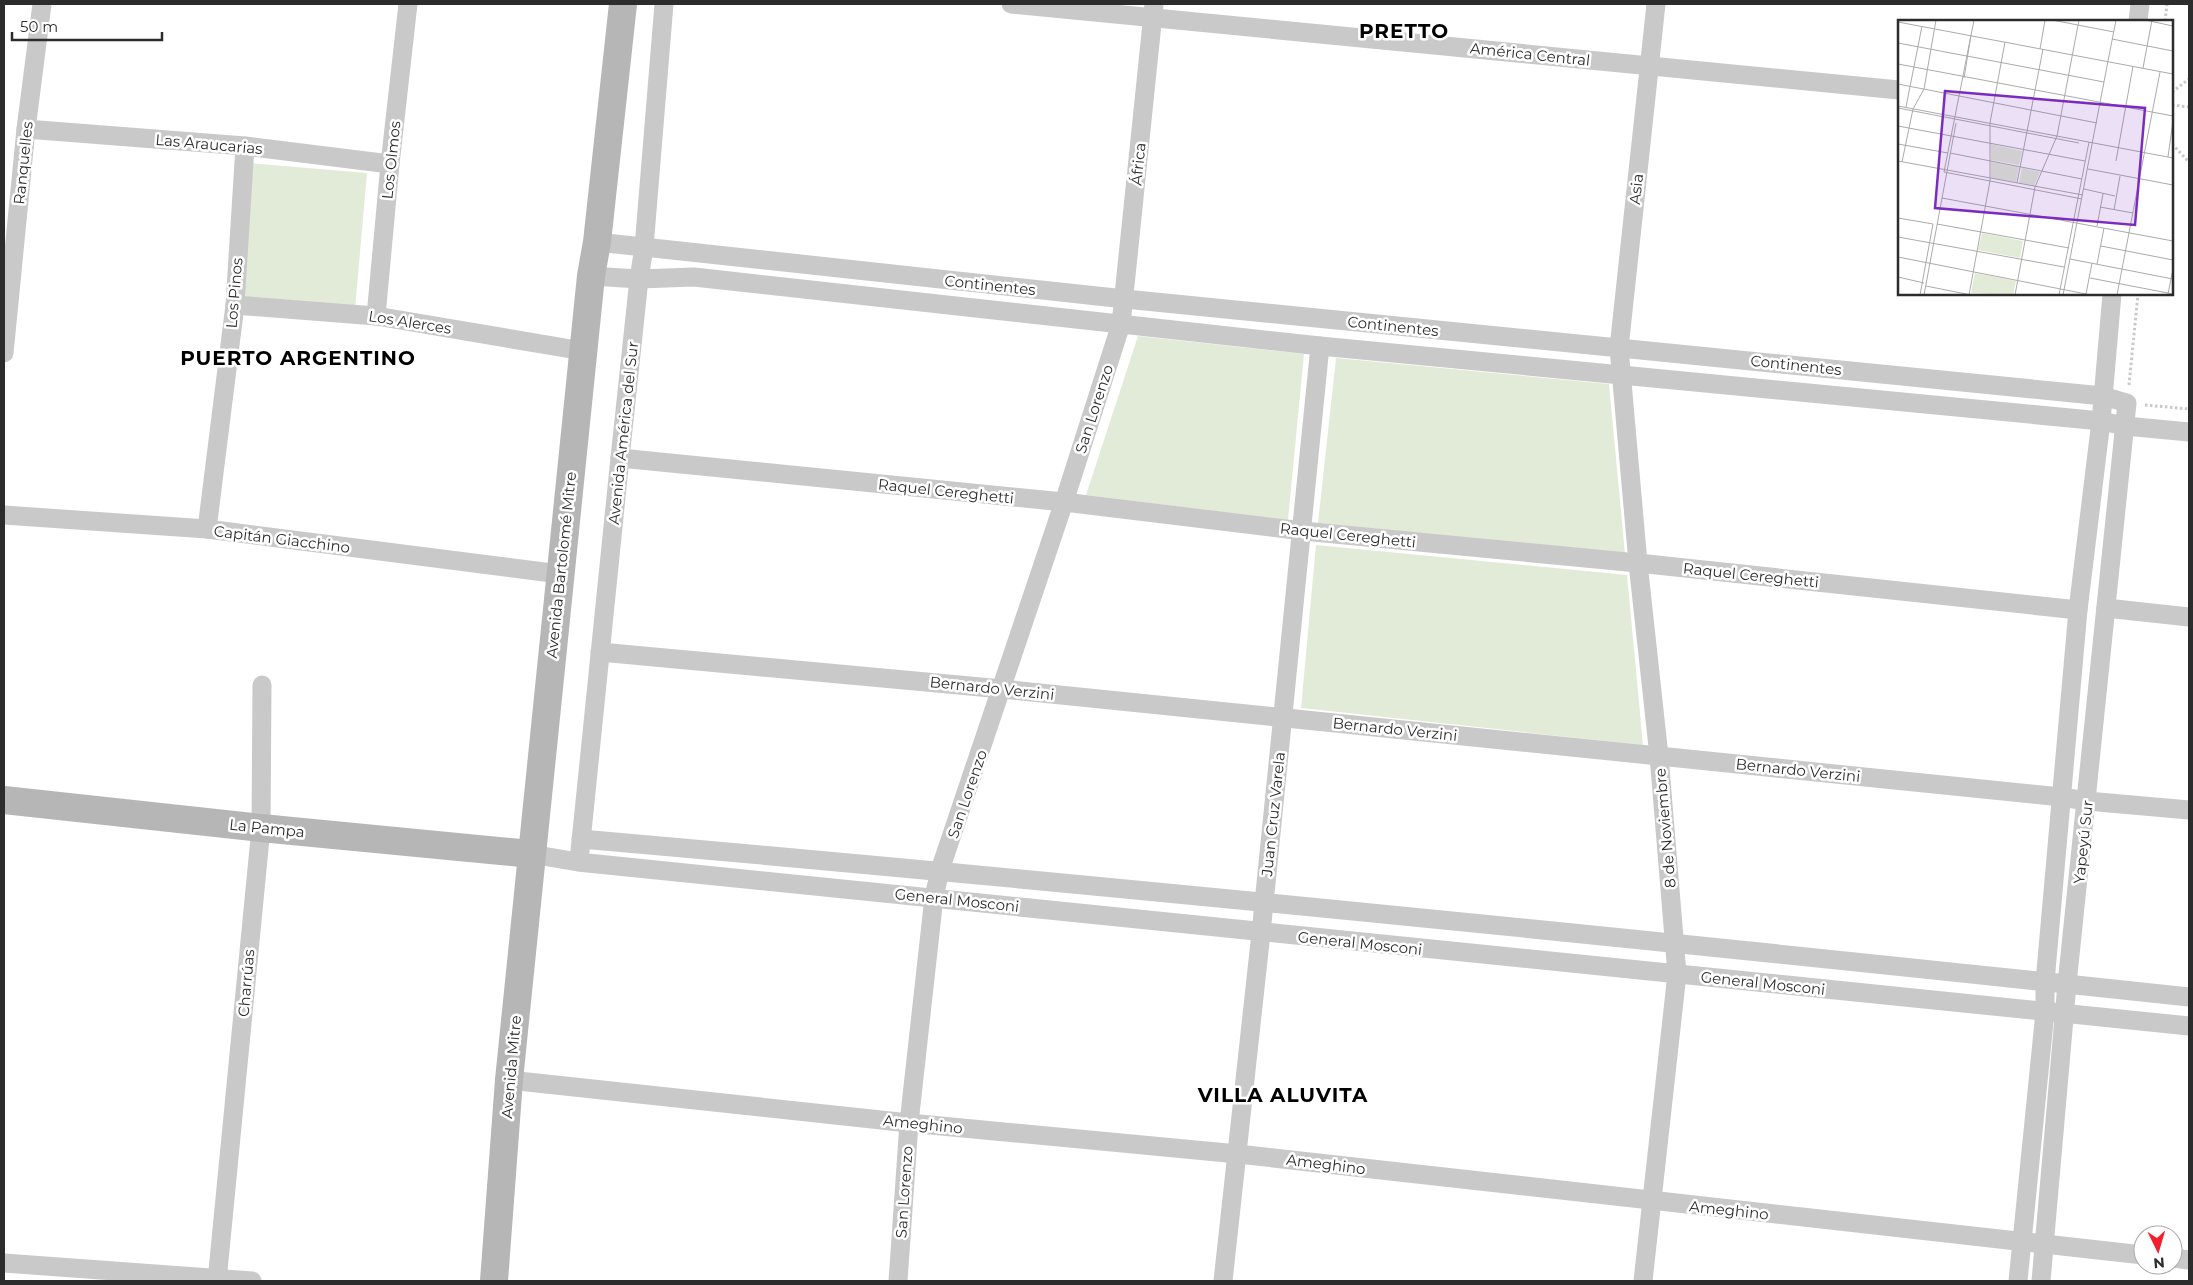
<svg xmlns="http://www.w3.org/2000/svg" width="2193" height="1285" viewBox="0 0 2193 1285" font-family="Montserrat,sans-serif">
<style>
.green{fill:#e2ebd7}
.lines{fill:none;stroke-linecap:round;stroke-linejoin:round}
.path{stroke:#c9c9c9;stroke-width:3;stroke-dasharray:2.5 2.5;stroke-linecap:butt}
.street{stroke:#c9c9c9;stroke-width:19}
.secondary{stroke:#b6b6b6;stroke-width:28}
.labels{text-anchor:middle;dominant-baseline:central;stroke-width:5;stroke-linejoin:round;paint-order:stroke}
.street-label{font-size:15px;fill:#2c2c2c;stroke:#fff}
.district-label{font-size:20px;font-weight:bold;letter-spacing:1px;fill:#000;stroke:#fff}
.inset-road{fill:none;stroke:#ababab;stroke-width:1}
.view{fill:#7b2cbf;fill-opacity:0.15;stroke:#7b2cbf;stroke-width:2.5}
.inset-edge{fill:none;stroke:#2c2c2c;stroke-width:2.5}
</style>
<rect width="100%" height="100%" fill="#fff"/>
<g class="green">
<path d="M248,163L367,173L355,309L235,298Z"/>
<path d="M1138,336L1304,354L1288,520L1086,495Z"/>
<path d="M1336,358L1609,384L1625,554L1318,523Z"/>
<path d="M1316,545L1627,575L1643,745L1301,708Z"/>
</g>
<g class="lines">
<g class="path">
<path d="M2165,21L2167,4"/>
<path d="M2172,92L2189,79"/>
<path d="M2172,105L2189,107"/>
<path d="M2172,144L2189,162"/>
<path d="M2129,385L2138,294"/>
<path d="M2145,405L2189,409"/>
</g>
<g class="street">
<path d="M1011,4L1899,90"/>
<path d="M2138,21L2140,4"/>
<path d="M26,129L245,146L390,164"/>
<path d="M597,242L1125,299L2103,396L2127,403L2067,984L2041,1281"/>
<path d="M591,276L639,279L694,277L1320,346L2101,421L2125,426L2189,432"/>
<path d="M235,305L376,316L583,351"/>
<path d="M376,316L390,164L408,4"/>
<path d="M4,353L26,129L42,4"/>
<path d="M620,458L1064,502L1303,531L1638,563L2078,610"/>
<path d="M4,515L207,529L560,574"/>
<path d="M207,529L235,305L245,146"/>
<path d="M2106,608L2189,617"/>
<path d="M600,652L1002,689L2061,797L2087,801L2189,810"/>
<path d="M581,839C1118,886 1654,940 2189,997"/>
<path d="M580,851L620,458L639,279L644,247L664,4"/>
<path d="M531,854L578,862L2189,1026"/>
<path d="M509,1080L909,1123L1238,1154L2143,1255"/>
<path d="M2173,1258L2189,1260"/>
<path d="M4,1263L252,1281"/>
<path d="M217,1281L261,828L262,685"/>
<path d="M898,1281L909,1123L934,897L940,870L1064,502L1121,324L1154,4"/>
<path d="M1223,1281L1261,933L1320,346"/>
<path d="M1643,1281L1677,974L1659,756L1638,563L1619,348L1656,4"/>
<path d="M2018,1281L2045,1012V982L2078,610L2101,421L2112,294"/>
</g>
<g class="secondary">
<path d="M4,800L261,828L531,854"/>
<path d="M494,1281L509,1080L591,276L597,242L623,4"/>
</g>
</g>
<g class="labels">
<g class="street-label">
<text transform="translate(1530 54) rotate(6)">América Central</text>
<text transform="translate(209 144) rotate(5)">Las Araucarias</text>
<text transform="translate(391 160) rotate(-84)">Los Olmos</text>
<text transform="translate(23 163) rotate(-84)">Ranquelles</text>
<text transform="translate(1138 164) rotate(-84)">África</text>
<text transform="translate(1636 189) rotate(-84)">Asia</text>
<text transform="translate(990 285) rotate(6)">Continentes</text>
<text transform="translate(234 293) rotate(-85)">Los Pinos</text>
<text transform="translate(410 322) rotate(9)">Los Alerces</text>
<text transform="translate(1393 326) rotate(6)">Continentes</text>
<text transform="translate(1796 365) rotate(6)">Continentes</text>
<text transform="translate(1094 409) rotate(-72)">San Lorenzo</text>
<text transform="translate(623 433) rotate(-84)">Avenida América del Sur</text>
<text transform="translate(946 491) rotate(6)">Raquel Cereghetti</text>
<text transform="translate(1348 535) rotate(6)">Raquel Cereghetti</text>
<text transform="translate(282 539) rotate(7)">Capitán Giacchino</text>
<text transform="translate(561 565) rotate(-84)">Avenida Bartolomé Mitre</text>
<text transform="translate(1751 575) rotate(6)">Raquel Cereghetti</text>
<text transform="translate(992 688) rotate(6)">Bernardo Verzini</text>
<text transform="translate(1395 729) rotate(6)">Bernardo Verzini</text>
<text transform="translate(1798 770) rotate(6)">Bernardo Verzini</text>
<text transform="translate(967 794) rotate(-71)">San Lorenzo</text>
<text transform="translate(1273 814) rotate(-84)">Juan Cruz Varela</text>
<text transform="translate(267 828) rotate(6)">La Pampa</text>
<text transform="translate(1665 828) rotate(-95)">8 de Noviembre</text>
<text transform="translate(2083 842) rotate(-84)">Yapeyú Sur</text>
<text transform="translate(957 900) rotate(6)">General Mosconi</text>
<text transform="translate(1360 943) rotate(6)">General Mosconi</text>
<text transform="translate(246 983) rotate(-85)">Charrúas</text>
<text transform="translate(1763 983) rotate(6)">General Mosconi</text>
<text transform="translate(511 1067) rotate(-85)">Avenida Mitre</text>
<text transform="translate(923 1124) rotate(6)">Ameghino</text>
<text transform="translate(1326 1164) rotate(7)">Ameghino</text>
<text transform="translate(904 1192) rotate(-86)">San Lorenzo</text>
<text transform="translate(1729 1210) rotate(6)">Ameghino</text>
</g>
<g class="district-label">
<text x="1404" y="31">PRETTO</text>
<text x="298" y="358">PUERTO ARGENTINO</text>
<text x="1283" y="1095">VILLA ALUVITA</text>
</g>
</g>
<g transform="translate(1898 20)">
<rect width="275" height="275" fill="#fff"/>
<path d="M93,124L124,131L121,145L93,140ZM93,142L121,147L118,162L93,158ZM124,148L142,152L136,166L121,163ZM84,213L125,221L122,238L80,230ZM77,253L118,261L115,275L73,273Z" fill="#e2ebd7"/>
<path class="inset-road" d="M76,0L46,152L184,179M154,0L216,12M247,0L275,6M0,2L275,54M214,19L275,31M0,23L206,62M142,29L147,0M210,41L218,0M0,44L275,96M245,48L254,0M66,58L73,15M0,64L199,103M0,86L275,138M8,87L24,6M0,88L181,123M0,106L187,141M0,124L50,133M52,133L184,159M270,137L275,101M0,141L185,175M218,141L235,46M4,142L15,89L26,69L38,0M190,149L275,165M119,163L145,29M186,169L217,176M44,178L275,221M202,187L235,193M216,190L222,156M0,198L35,204L22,275M39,204L171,228M199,206L205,174M0,217L166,247M203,226L275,240M0,237L193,275M172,239L275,259M199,244L206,208M0,257L26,263M192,258L275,274M28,266L73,275M188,274L194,243M270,274L275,249M26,275L58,103M71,275L92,161V103L107,22M117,275L137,167L159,116L181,0M161,275L191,122M165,275L210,41M219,275L262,52"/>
<path class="view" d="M47,71L247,88L237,205L37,188Z"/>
<rect width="275" height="275" class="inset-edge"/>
</g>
<rect width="2193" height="1285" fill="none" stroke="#2c2c2c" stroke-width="10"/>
<g transform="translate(2158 1250) rotate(175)"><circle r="24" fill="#ffffff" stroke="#ababab"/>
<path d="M0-4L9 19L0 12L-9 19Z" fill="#f0212f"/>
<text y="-8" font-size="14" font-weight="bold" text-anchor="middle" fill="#2c2c2c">N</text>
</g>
<path d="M12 32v8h150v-8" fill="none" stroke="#2c2c2c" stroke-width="2.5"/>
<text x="20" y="32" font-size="15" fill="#2c2c2c" stroke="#ffffff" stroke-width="4" paint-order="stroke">50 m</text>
</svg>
